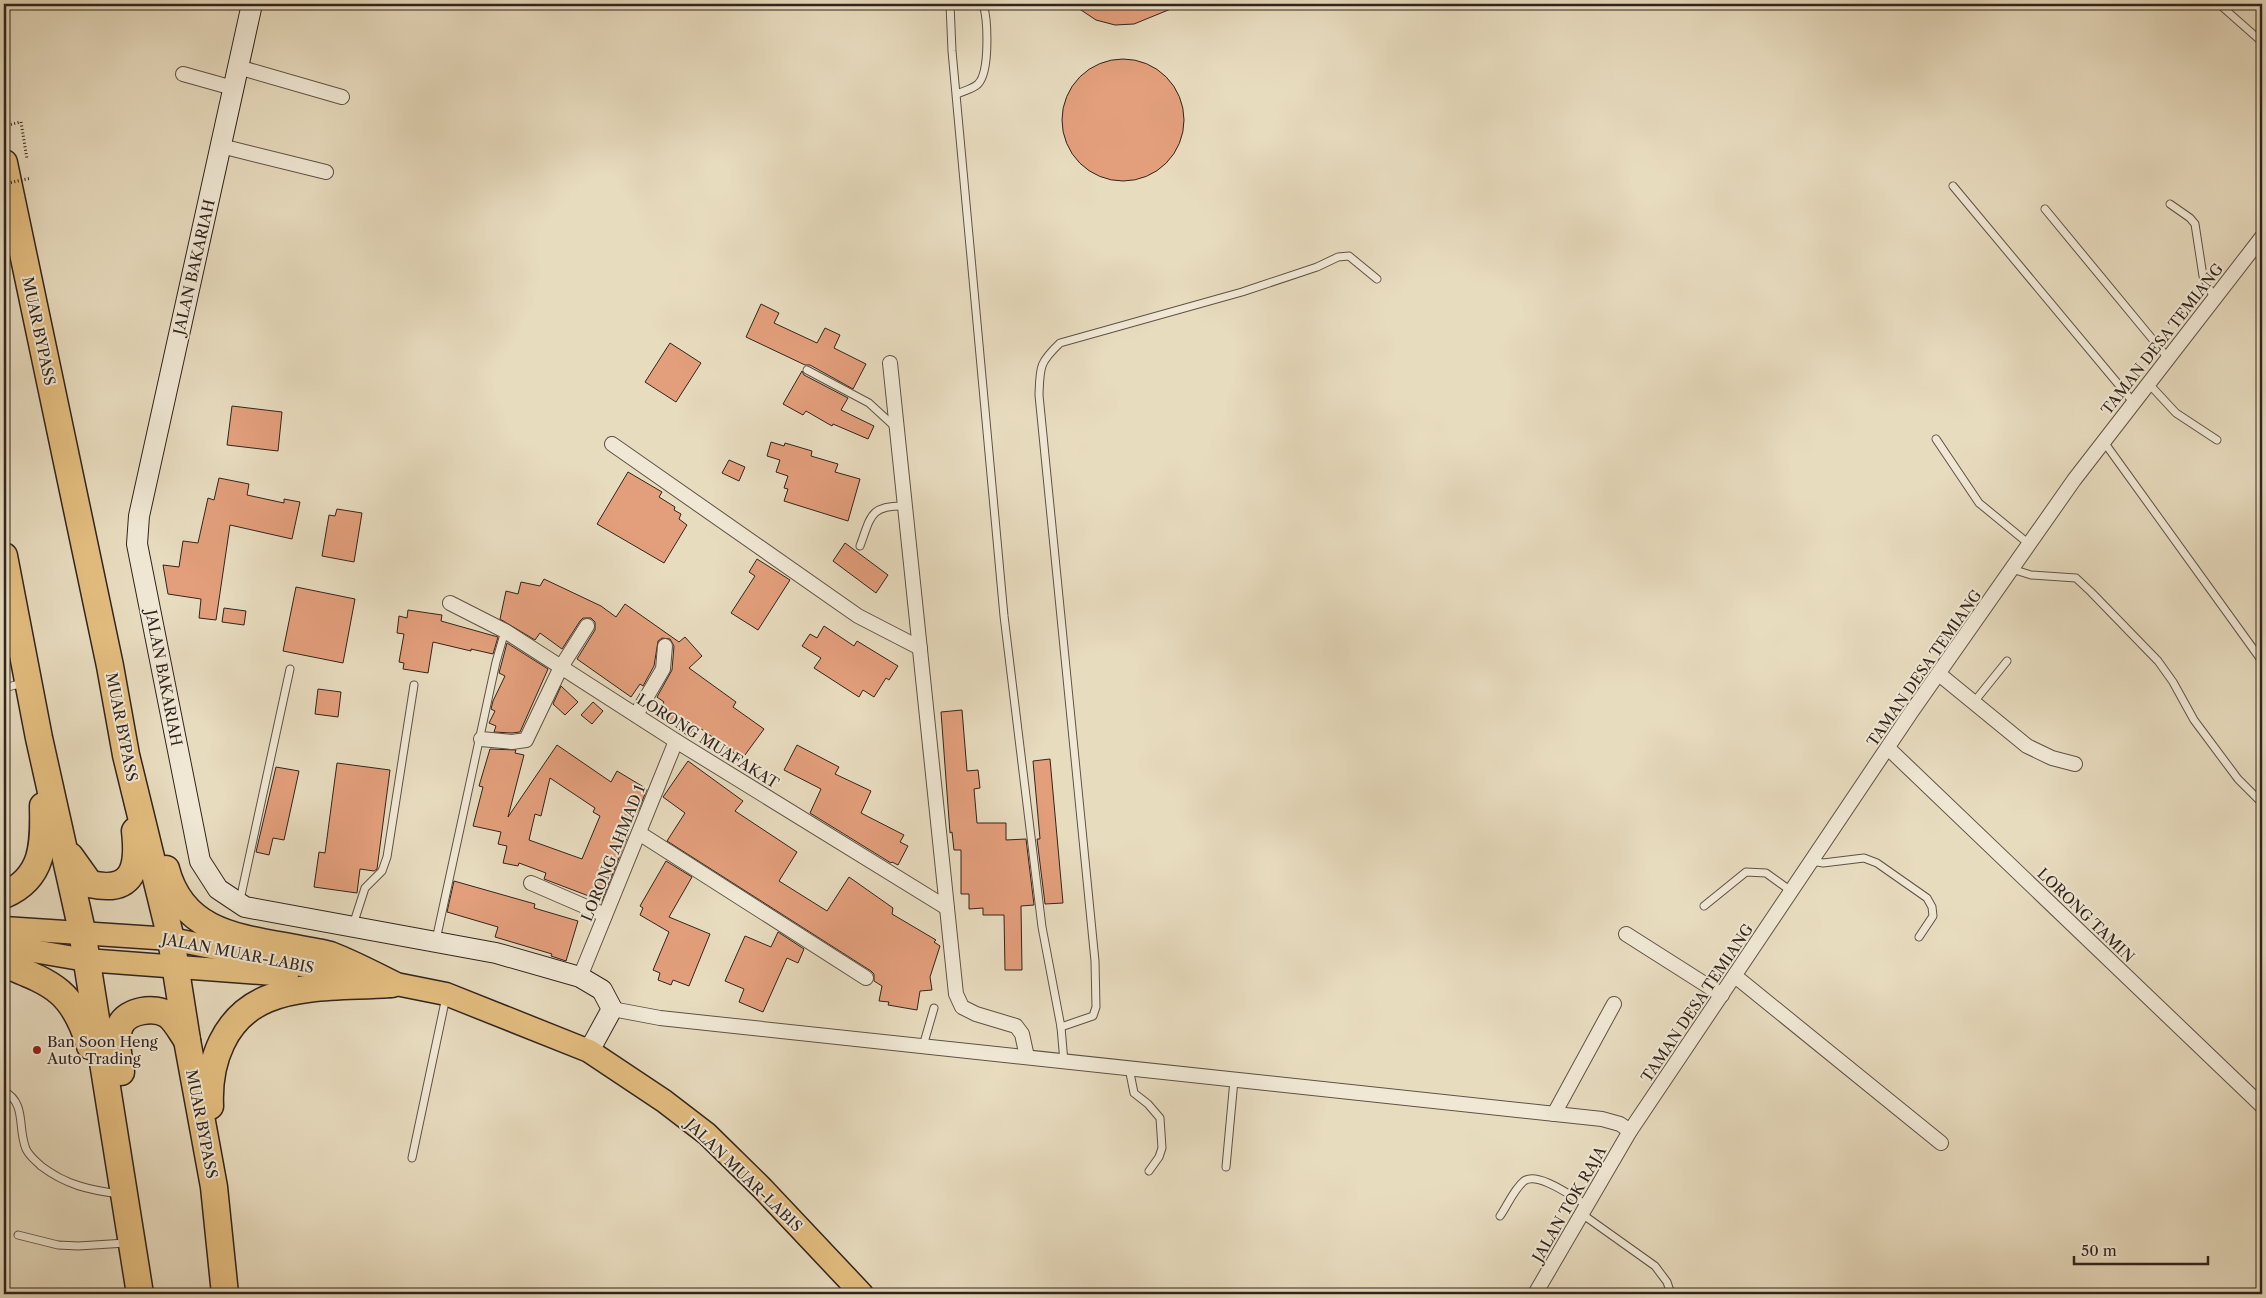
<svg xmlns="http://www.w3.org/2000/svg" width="2266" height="1298" viewBox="0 0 2266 1298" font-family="'Libre Caslon Text',serif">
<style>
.building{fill:#e39f7b;stroke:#31241e;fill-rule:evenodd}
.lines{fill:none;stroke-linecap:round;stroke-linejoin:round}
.lane-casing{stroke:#5f5246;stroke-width:9}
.street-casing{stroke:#5f5246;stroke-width:16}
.secondary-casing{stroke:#31241e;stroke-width:22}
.primary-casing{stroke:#31241e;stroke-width:25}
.highway-casing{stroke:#31241e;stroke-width:29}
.path{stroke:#31241e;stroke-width:3;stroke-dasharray:1 2.5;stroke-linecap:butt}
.lane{stroke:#f0e8d5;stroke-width:7}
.street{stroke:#f0e8d5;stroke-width:14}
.secondary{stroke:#f0e8d5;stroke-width:20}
.primary{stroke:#e4be80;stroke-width:22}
.highway{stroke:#e4be80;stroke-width:26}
.path-bridge{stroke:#31241e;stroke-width:3;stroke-dasharray:1 2.5;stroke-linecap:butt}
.poi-dot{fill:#8f2418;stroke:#f0e8d5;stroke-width:2}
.labels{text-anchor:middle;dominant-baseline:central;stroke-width:4;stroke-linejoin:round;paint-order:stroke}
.street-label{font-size:15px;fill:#31241e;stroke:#f0e8d5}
.poi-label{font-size:15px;fill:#31241e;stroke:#f0e8d5;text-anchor:start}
</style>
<rect width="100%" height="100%" fill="#e8dcbf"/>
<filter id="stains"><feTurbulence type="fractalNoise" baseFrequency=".004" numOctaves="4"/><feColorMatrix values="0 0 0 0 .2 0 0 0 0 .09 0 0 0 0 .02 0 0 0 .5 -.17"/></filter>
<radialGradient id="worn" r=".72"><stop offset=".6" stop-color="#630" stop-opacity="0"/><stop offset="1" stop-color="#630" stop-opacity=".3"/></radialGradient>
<g class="building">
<path d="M1072,4H1183L1134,24L1115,25L1096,20Z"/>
<circle cx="1123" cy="120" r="61"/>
<path d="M761,304L779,313L774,323L817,343L825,328L840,335L834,348L866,364L853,389L810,365H805L746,337Z"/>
<path d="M670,343L701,363L676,402L645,382Z"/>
<path d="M802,371L804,375L848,398L841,410L874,426L868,439L833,424L832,426L806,411L803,415L783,404Z"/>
<path d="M232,406L282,412L278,451L227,445Z"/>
<path d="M771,442L784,446L785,443L812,451L811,456L838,464L835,472L860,479L848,521L784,501L788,489L784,488L788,476L776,472L780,460L767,456Z"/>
<path d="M729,460L745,467L739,481L722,473Z"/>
<path d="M628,472L662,492L659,497L675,507L674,510L681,514L679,519L687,525L664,563L597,524Z"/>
<path d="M219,478L249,484L247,495L284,503V499L300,502L292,539L230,525L216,620L199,618L201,599L168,594L163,565L179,567L183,541L198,543L208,498L214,500Z"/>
<path d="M337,509L362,513L354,562L322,556L329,515L335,516Z"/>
<path d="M845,543L888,575L876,593L833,561Z"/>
<path d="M757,559L790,580L758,630L731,613L755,576L749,572Z"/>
<path d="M544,579L601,606L616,617L625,604L679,642L685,637L702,656L689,668L736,702L733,707L764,729L742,759L696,725L688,736L657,712L664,702L657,697L672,670L674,646L670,639L662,638L658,641L654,666L643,686L640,684L631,697L577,659L595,630V622L591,618H583L580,621L562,649L540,633L535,640L500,619L506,591L518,594L521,582L540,586Z"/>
<path d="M296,587L355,599L343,663L283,651Z"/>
<path d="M224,608L246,611L244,625L222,622Z"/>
<path d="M408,610L442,615L441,621L498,637L493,654L471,649V651L433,642L428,673L403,669L404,663L399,662L404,634L397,633L399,616L407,618Z"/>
<path d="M824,626L854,646L857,641L898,666L889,680L886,678L874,697L863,690L859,697L814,668L821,658L802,646L810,634L817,638Z"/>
<path d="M507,643L548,669L520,732L512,733L494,732L496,726L489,723L495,711L491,709L493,701L505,676L499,673Z"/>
<path d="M561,686L578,702L565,715L553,704Z"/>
<path d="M318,689L341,692L338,717L315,714Z"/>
<path d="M593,702L603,711L592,724L581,715Z"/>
<path d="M962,710L967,771L978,770L980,788L974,789L977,823H1006V840L1026,839L1034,905L1021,906L1022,970H1005L1004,915H983V908L969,909V894H961V850H954L952,832L950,833L941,712Z"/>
<path d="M557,745L611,782L617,771L647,789L639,809L624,834L628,835L602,901L544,879L546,873L519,863L518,866L503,863L507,846L498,844L501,832L473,826L483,787L479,786L490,749L516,750L515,753L524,755L508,817ZM550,778L595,808L593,812L600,816L582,859L529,840L535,814L541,816Z"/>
<path d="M797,745L839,767L835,774L871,791L861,813L904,835L900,842L908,846L898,865L892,862L891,863L810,813L821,789L784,770Z"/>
<path d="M1050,759L1063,903L1045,904L1037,839H1040L1033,761Z"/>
<path d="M688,761L743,801L735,811L797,852L779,881L827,911L849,877L893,908L892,914L936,940L934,942L940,946L930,977L932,990L920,991L917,1010L888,1005L889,1002L879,1001L882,986L874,981V974L871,971L667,841L685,813L663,797Z"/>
<path d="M337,763L390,770L377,869L374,871L360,869L357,893L314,887L319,852L325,853Z"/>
<path d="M276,767L299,771L284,840L273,838L269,855L256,852Z"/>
<path d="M666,861L692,877L669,917L710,934L689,986L673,980L671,985L658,980L660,973L653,970L669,932L640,915L643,908L640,906Z"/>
<path d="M454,881L535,904L534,908L578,921L566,961L551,956L552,954L495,937L498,927L447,912Z"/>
<path d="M778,932L804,949L798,963L787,958L763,1012L739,1002L744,989L725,981L745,936L771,947Z"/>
</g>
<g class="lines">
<defs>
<g id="lane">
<path d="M950,4L952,51L1004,616L1042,927L1061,1027L1064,1062"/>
<path d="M2219,4L2262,42"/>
<path d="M957,94C963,91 973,89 978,84C990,72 988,20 983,4"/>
<path d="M1953,186L2134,403"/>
<path d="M2170,204L2190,218L2195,224L2203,276L2214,298"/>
<path d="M2045,209L2168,358"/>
<path d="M807,370L869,403L894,426"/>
<path d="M2149,384L2176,413L2217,440"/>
<path d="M1936,439L1979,503L2029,544"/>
<path d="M2104,442L2262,661"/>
<path d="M860,546C871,516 870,505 905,506"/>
<path d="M2012,569L2031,575L2076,578L2091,592L2158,661L2173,682L2194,720L2238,779L2262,803"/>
<path d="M4,688L23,683"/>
<path d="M1974,702L2007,661"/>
<path d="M1812,861L1823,863L1864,858L1877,863L1927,898L1932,907L1933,916L1919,937"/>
<path d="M240,900L290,669"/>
<path d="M1704,906L1746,872L1766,873L1791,891"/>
<path d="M353,925L365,888L382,871L387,857L414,685"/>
<path d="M436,940L496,662L505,631"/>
<path d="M1061,1027L1093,1016L1096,1007L1095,961L1039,395C1040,367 1039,363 1060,343L1242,292L1317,267L1338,257L1349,256L1377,279"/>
<path d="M923,1046L934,1008"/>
<path d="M1129,1068L1134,1093L1148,1104L1160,1118L1162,1148L1159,1157L1149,1171"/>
<path d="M4,1091C27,1104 17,1127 26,1149C30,1157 35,1160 41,1166C66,1185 89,1190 120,1194"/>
<path d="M412,1158L446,997"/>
<path d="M1226,1167L1234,1080"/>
<path d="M1582,1214L1655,1266L1667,1282L1671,1294"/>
<path d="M1500,1216C1507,1206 1514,1189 1524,1181C1538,1171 1574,1198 1587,1205"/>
<path d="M18,1235L58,1245L78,1246L126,1243"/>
</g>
<g id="street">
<path d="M238,67L342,97"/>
<path d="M183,74L233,88"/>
<path d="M221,146L326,172"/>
<path d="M890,363L956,994L962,1007L976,1014L1016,1026L1022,1034L1027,1057"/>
<path d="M612,444L858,616L920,648"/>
<path d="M450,603L505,631L676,741L947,908"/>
<path d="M1939,674L2027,746L2052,758L2075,764"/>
<path d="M636,715L663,669L665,646"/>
<path d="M481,739L512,742L526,740L561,667L587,626"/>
<path d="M1888,748L2262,1106"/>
<path d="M639,833L866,978"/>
<path d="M531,883L605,915"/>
<path d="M1626,934L1722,995"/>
<path d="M1735,976L1941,1143"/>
<path d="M580,977L676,741"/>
<path d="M612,1009L660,1018L1602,1119L1620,1124L1630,1131"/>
<path d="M1554,1114L1614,1004"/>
<path d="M1535,1294L1630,1131L1912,711L2074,480L2262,237"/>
</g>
<path id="secondary" d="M252,4L139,516L137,544L200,861L218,889L245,907L496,953L580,977L602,990L612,1009L589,1051"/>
<g id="primary">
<path d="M4,928L171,939L446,994L589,1051L664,1101L707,1134L762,1188L862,1294"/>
<path d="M4,946L86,960L287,975"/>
</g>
<g id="highway">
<path d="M4,163L110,666L126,755L171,939L187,1040L214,1187L225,1294"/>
<path d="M4,556L39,738L82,931L140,1294"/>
<path d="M70,856L90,884C134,894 139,867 135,831"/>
<path d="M166,869C183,935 243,938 300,949C310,951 320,952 330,955C351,963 372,974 392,984"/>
<path d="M4,895C44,878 44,844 43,806"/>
<path d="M4,964C54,984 73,991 90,1046"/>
<path d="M121,1072C119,1058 114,1040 120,1026C127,1010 155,1006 168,1015C176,1021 181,1032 187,1040"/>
<path d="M210,1106C208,1062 224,1017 267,999C302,984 351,987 389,984"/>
</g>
</defs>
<use href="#lane" class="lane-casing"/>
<use href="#street" class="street-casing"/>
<use href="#secondary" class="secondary-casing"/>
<use href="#primary" class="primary-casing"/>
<use href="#highway" class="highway-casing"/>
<path class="path" d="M4,126L21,122L27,159"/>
<use href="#lane" class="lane"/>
<use href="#street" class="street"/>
<use href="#secondary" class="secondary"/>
<use href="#primary" class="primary"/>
<use href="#highway" class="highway"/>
<path class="path-bridge" d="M4,184L31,178"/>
</g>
<circle class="poi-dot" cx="37" cy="1050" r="5"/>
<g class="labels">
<g class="street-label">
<text transform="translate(194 267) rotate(-77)">JALAN BAKARIAH</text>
<text transform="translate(39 331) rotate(78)">MUAR BYPASS</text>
<text transform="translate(2162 339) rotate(-52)">TAMAN DESA TEMIANG</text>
<text transform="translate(1924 668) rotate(-55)">TAMAN DESA TEMIANG</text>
<text transform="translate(164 678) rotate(79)">JALAN BAKARIAH</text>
<text transform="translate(122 727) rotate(79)">MUAR BYPASS</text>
<text transform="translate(708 741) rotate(32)">LORONG MUAFAKAT</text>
<text transform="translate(613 853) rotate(-68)">LORONG AHMAD 1</text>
<text transform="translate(2086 915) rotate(44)">LORONG TAMIN</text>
<text transform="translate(238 953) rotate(11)">JALAN MUAR-LABIS</text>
<text transform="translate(1697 1003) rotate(-56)">TAMAN DESA TEMIANG</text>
<text transform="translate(202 1124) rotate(79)">MUAR BYPASS</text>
<text transform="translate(744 1175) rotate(44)">JALAN MUAR-LABIS</text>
<text transform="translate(1569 1204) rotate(-60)">JALAN TOK RAJA</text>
</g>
<g class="poi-label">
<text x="47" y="1041">Ban Soon Heng<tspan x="47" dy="17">Auto Trading</tspan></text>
</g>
</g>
<rect width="2266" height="1298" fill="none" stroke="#e8dcbf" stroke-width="20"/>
<rect x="5" y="5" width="2256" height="1288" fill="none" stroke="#31241e" stroke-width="2.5"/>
<rect x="10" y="10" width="2246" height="1278" fill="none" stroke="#31241e"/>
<path d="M2074 1256v8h134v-8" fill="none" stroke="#31241e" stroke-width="2.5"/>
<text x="2081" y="1256" font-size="15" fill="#31241e" stroke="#f0e8d5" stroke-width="4" paint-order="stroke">50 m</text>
<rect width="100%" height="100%" filter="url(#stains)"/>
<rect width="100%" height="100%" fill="url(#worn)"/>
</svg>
